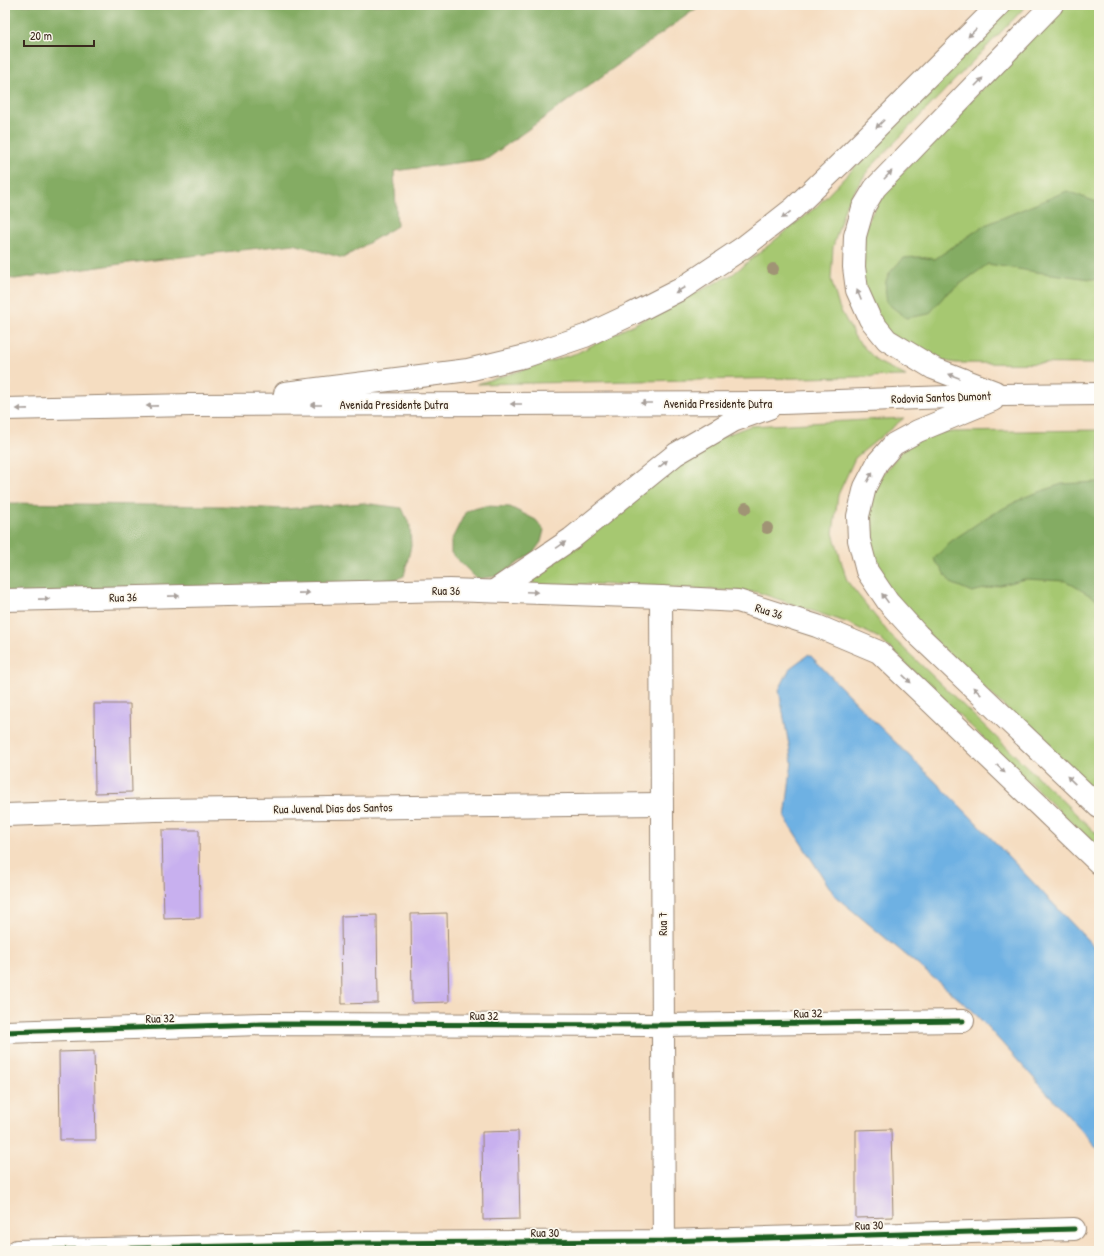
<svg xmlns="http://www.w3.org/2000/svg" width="1104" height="1256" viewBox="0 0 1104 1256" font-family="'Patrick Hand',sans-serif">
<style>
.green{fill:#a6c871;stroke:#707948}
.forest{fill:#84ac63;stroke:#606b40}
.water{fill:#6eb1e3;stroke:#546e80}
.building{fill:#c8b0ef}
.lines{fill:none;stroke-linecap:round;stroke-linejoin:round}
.minor-casing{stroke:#988470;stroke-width:24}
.highway-casing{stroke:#988470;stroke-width:24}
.minor{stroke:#fff;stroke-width:22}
.highway{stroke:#fff;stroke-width:22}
.cycleway-casing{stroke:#fbf7ec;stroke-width:8}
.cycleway{stroke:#1b5e20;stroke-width:5}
.tree{fill:#a09475}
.oneway{fill:#a79f9a}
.labels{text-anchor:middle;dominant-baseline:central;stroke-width:3.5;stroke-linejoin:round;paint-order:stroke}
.street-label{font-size:12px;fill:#3b2a1e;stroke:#fbf7ec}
</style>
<rect width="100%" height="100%" fill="#fbf7ec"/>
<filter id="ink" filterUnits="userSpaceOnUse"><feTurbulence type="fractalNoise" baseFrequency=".025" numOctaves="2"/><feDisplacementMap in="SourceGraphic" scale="8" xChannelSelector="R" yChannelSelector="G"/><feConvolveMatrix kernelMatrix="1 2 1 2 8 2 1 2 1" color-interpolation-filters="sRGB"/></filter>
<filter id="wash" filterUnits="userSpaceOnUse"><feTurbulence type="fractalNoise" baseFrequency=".012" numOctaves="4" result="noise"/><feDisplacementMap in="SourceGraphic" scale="16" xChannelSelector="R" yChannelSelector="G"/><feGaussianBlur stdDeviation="0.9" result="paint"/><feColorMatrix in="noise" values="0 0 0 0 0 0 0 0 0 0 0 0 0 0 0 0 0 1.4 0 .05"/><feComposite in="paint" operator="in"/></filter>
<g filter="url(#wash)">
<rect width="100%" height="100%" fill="#f5ddc1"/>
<g class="green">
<path d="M1012,5H1027L869,169L846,204L833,247L831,279L839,307L856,339L878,362L906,376L477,384L577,353L733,274L816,207Z"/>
<path d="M1063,5H1099V364L956,363L927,358L887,332L858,281L865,229L871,215L888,187Z"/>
<path d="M904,418L855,458L838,495L833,533L847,581L891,636L1099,836V849L879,638L848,623L757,592L594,584L505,588L708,442L750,426Z"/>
<path d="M1099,430V797L904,611L875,573L865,523L873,485L902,451L924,437L946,432Z"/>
</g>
<g class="forest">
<path d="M5,5H701L487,159L394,171L397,226L343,258L294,244L120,264L15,279L5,278Z"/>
<path d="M1067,191L1099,203V280L1036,272L988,264L945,295L929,314L906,318L887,303C883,278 886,275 904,258L918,257L935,259L983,226Z"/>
<path d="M1099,482V601L1066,581L1025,579L972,592L951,583L934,559L950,542L987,517L1025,497L1062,484Z"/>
<path d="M5,503L222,506L285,509L363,503L402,508L410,526L411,546L404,576L360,594L5,602Z"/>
<path d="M485,506L510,507L536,520L544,530L541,542L533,553L498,576L477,579L451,553V541L466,511Z"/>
</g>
<path class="water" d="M809,654L869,716L971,817L1099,952V1150L972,1010L835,896L785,818L792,762L779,690L790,668Z"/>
<g id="blocks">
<g class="building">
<path d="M94,704H130L132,792L95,793Z"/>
<path d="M162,830H199L200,918L164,919Z"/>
<path d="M447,913L449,1002L412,1003L411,914Z"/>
<path d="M377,915L378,1003L342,1004L341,916Z"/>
<path d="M94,1051L96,1140H60L59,1052Z"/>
<path d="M891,1129L893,1217L856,1218V1130Z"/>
<path d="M518,1131L520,1219L483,1220L482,1132Z"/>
</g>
</g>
</g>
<g filter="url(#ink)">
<use href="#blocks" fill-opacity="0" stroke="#988470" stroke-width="1"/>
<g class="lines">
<defs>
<g id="minor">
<path d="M661,597L664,1251"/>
<path d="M5,815L155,810L661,804"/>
<path d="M5,1032L262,1024L663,1025L963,1021"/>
<path d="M17,1251L356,1243L664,1241L1074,1229"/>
</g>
<g id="highway">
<path d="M995,392L933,368L887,340L870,319L857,290L854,267L855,236L863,208L875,188L1052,5"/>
<path d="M285,393L468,370L526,356L585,336L632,314L681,289L744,247L794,208L841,163L999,5"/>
<path d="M993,400L918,431L894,444L878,462L865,487L858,516L859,540L867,571L888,602L918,635L1099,807"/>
<path d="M5,409L191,405L783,403L1003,395L1099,394"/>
<path d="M494,591L571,539L676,454L733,421L769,408"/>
<path d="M5,600L450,590L661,597L738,601L817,626L879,652L1099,863"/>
</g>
</defs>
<use href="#minor" class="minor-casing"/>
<use href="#highway" class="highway-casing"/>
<use href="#minor" class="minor"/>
<use href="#highway" class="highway"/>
<defs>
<g id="cycleway">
<path d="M5,1032L262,1024L663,1025L963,1021"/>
<path d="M17,1251L356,1243L664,1241L1074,1229"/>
</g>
</defs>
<use href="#cycleway" class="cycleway-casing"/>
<use href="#cycleway" class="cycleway"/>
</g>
<g class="tree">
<circle cx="773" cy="269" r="6"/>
<circle cx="746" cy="508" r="6"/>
<circle cx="767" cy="528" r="6"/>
</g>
<defs><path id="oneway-solid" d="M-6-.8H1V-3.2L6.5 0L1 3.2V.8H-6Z"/></defs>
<g class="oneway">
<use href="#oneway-solid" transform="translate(972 33) rotate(135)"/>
<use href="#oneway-solid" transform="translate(979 82) rotate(-46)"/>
<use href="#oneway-solid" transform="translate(880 124) rotate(135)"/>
<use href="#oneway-solid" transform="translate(888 175) rotate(-46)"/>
<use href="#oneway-solid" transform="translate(786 215) rotate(142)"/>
<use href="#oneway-solid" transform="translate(680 290) rotate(150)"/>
<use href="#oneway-solid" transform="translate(859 295) rotate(-112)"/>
<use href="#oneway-solid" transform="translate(954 376) rotate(-159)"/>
<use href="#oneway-solid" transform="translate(646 403) rotate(180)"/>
<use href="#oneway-solid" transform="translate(516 404) rotate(180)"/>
<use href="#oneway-solid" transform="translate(316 405) rotate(180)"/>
<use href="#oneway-solid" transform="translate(152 406) rotate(179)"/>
<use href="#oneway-solid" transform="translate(22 409) rotate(179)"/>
<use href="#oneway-solid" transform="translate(663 464) rotate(-40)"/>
<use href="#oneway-solid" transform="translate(870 477) rotate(-62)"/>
<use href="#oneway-solid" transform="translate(561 545) rotate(-34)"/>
<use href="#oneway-solid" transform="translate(532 592) rotate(2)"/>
<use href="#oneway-solid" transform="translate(304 593) rotate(-1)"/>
<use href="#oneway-solid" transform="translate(174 596) rotate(-1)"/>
<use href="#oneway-solid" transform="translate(885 598) rotate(-125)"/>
<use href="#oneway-solid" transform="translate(44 599) rotate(-1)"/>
<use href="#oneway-solid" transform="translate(907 679) rotate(44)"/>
<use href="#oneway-solid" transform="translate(977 691) rotate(-136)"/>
<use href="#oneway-solid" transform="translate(1001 769) rotate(44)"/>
<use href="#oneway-solid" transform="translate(1071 780) rotate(-136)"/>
</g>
</g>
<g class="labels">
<g class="street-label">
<text transform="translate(941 397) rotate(-2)">Rodovia Santos Dumont</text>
<text x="718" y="403">Avenida Presidente Dutra</text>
<text x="394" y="404">Avenida Presidente Dutra</text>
<text x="446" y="590">Rua 36</text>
<text transform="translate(123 597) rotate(-1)">Rua 36</text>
<text transform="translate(769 611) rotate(17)">Rua 36</text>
<text transform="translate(333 808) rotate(-1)">Rua Juvenal Dias dos Santos</text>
<text transform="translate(662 924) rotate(-90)">Rua 7</text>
<text transform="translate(808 1013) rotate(-1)">Rua 32</text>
<text x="484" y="1015">Rua 32</text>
<text transform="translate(160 1018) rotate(-2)">Rua 32</text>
<text transform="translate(869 1225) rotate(-2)">Rua 30</text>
<text x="545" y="1232">Rua 30</text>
</g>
</g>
<rect width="1104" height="1256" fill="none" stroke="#fbf7ec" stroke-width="20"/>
<path d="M24 40v6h70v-6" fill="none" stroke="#3b2a1e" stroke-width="2"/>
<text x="30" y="40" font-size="12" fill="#3b2a1e" stroke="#fbf7ec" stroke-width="3" paint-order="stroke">20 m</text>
</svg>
